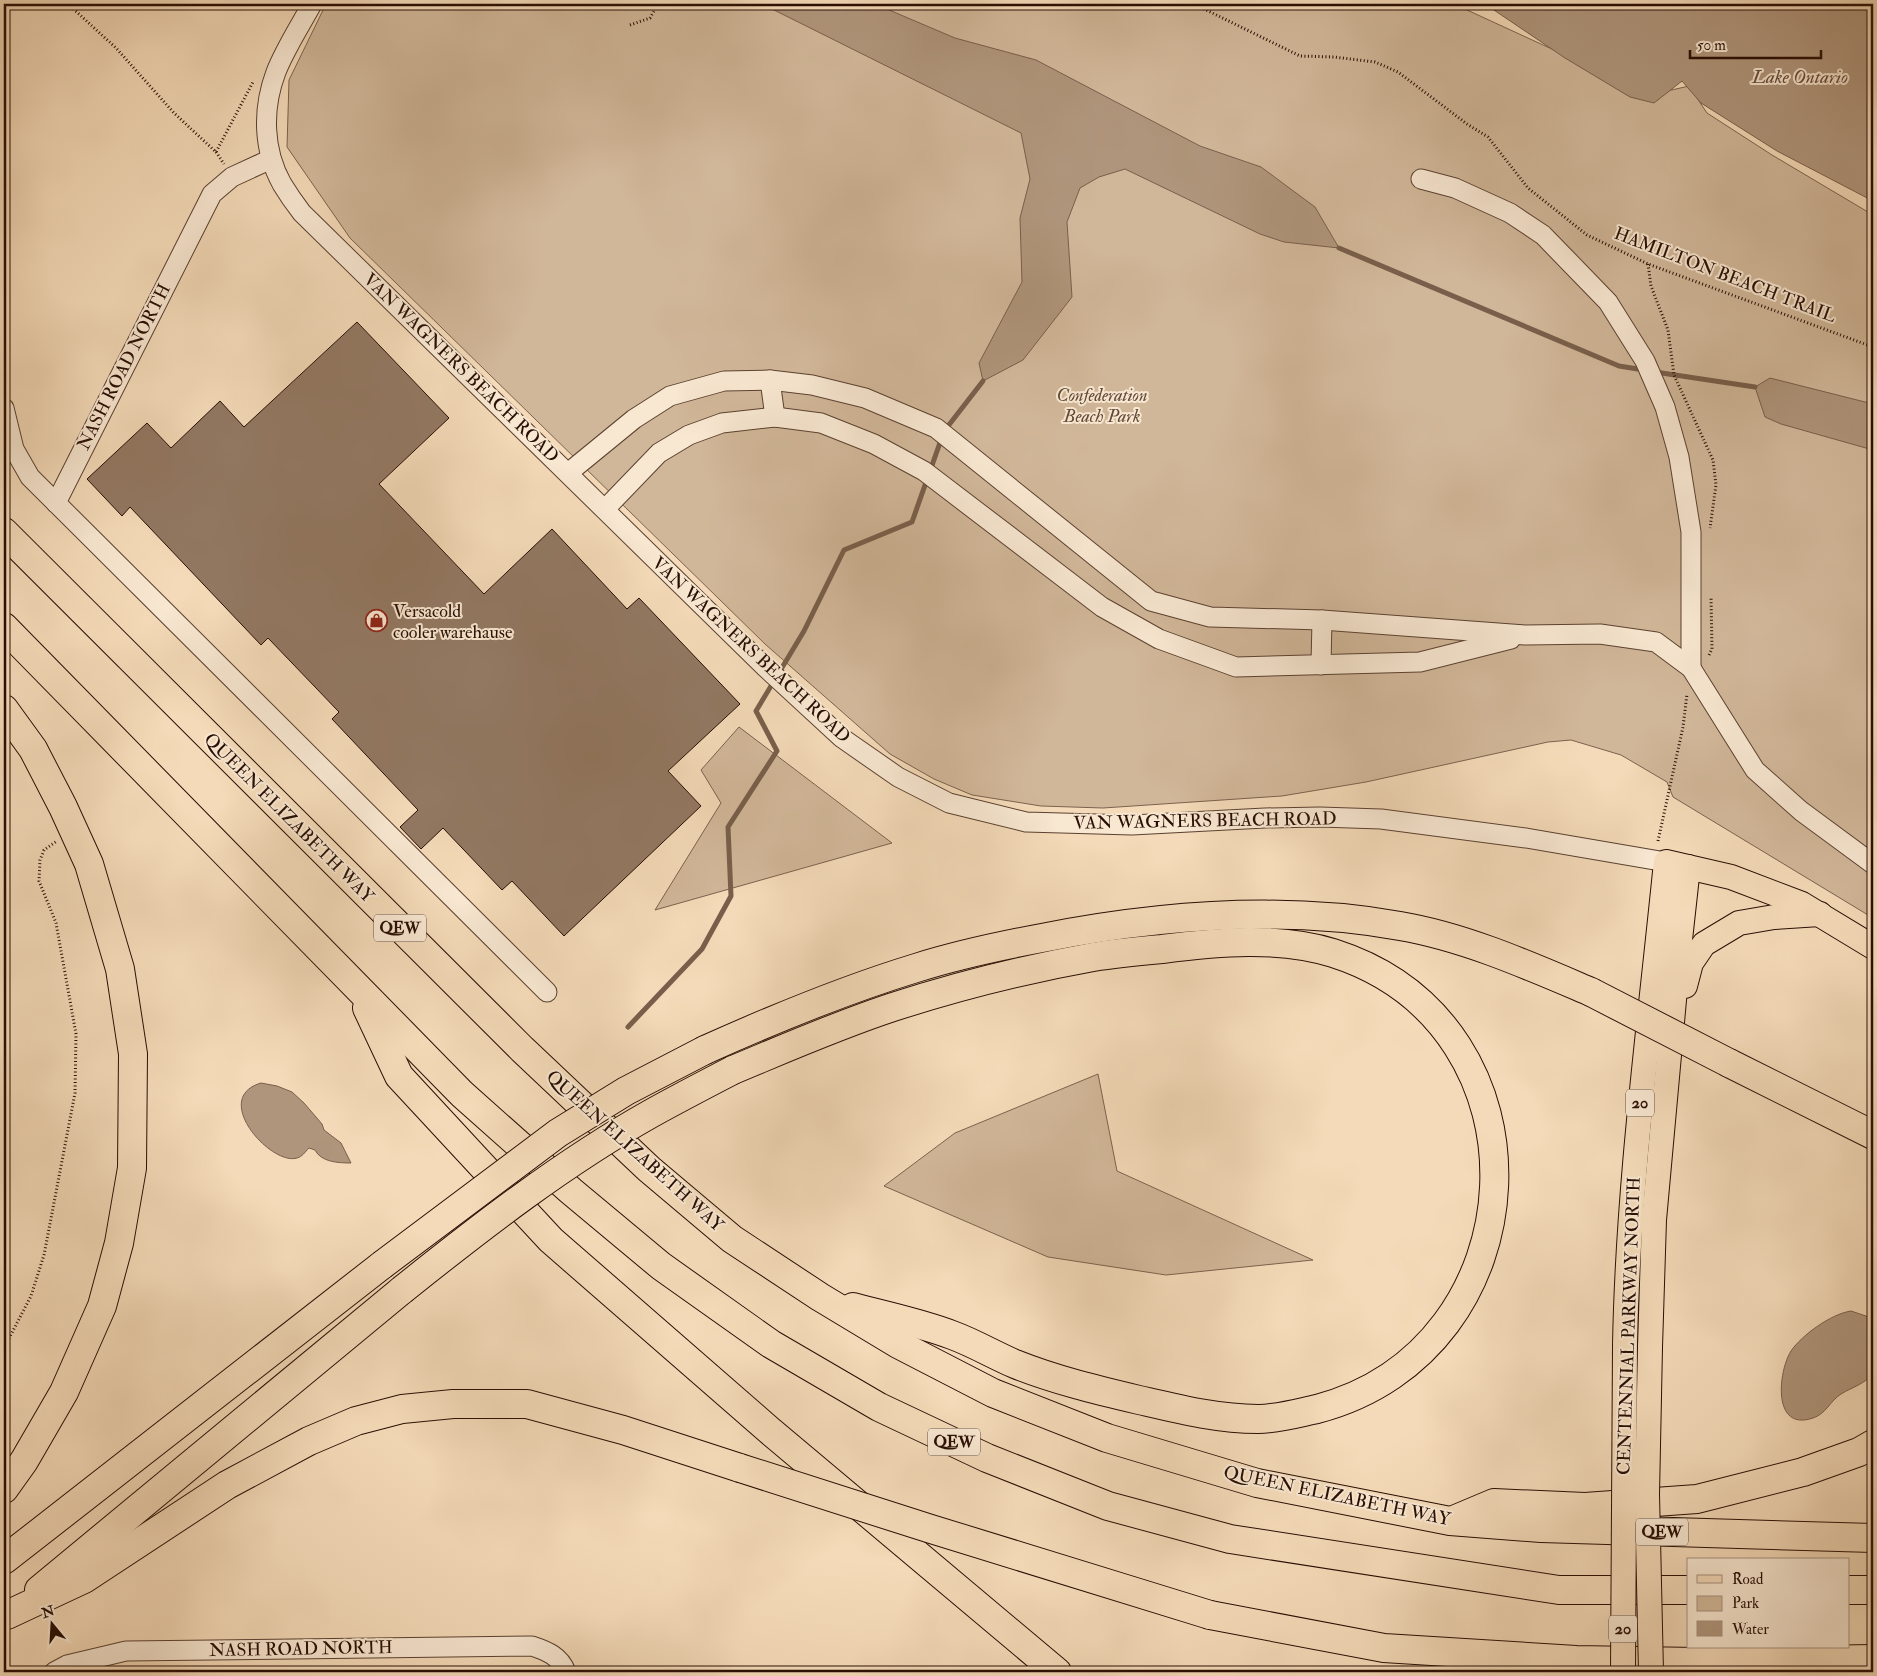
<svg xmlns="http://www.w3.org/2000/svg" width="1877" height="1676" viewBox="0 0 1877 1676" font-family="'IM FELL Double Pica',serif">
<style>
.green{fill:#d1b799;stroke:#7c624e}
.water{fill:#af957b;stroke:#795f4b}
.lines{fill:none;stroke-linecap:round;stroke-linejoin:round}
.stream{stroke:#795f4b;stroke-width:5}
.building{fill:#927862;stroke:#280e04}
.minor-casing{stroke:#5b4131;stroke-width:21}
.major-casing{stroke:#280e04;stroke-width:26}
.highway-casing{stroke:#280e04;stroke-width:30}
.path{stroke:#280e04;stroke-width:3;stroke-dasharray:1 2.5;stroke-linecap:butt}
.minor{stroke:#f8e7d1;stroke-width:19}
.major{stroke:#f4dab8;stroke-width:24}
.highway{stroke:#f4dab8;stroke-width:28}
.major-bridge-casing{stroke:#280e04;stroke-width:26;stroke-linecap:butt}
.highway-bridge-casing{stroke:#280e04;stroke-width:30;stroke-linecap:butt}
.major-bridge{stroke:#f4dab8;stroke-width:24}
.highway-bridge{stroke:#f4dab8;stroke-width:28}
.labels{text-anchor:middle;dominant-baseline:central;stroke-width:4;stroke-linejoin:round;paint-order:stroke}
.shield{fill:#f8e7d1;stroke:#664f42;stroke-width:1}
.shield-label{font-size:16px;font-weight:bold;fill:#280e04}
.street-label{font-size:18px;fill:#280e04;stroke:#f8e7d1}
.park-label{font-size:18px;font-style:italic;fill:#634938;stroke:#f8e7d1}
.poi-label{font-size:18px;fill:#280e04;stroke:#f8e7d1;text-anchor:start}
.water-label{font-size:19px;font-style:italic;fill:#654b3a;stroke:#f8e7d1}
</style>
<rect width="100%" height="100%" fill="#f4dab8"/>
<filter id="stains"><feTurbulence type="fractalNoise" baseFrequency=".004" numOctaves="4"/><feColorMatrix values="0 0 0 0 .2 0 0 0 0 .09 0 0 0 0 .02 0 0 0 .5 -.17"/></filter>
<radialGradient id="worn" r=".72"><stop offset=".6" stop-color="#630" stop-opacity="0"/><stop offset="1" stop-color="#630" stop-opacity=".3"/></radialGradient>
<g class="green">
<path d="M326,4H1454L1630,85L1654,94L1689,86L1707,113L1772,155L1873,215V918L1673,797L1667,782L1621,755L1571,740L1548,742L1366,782L1282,796L1103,808L1041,806L972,795L934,779L890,754L765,644L350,238L287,147L289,80Z"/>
<path d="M739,727L892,843L655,910L721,803L701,770Z"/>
<path d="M1098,1074L1117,1171L1313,1260L1166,1275L1048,1257L884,1186L955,1133Z"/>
</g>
<g class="water">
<path d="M762,4H875L955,38L1036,60L1200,146L1261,167L1315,207L1339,248L1284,242L1260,234L1125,169L1099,177L1080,188L1067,222L1072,297L1023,360L983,381L979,363L1022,282L1020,218L1030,179L1021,133Z"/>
<path d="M1485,4H1873V201L1777,151L1701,103L1682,81L1654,103L1630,97L1565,58Z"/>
<path d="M1770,378L1873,404V450L1781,424L1765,417L1755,387Z"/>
<path d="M4,980L8,992L9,1129L4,1148Z"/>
<path d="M261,1083L277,1086L292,1092L304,1103L322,1124L324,1130L341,1143L351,1163C338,1163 321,1162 315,1150L309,1148C305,1152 302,1157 297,1158C271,1166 210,1098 261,1083Z"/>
<path d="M1851,1311L1866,1316L1873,1323V1374C1864,1384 1853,1387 1841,1394C1830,1401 1826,1414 1813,1418C1772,1432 1778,1372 1791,1351C1802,1335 1831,1314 1851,1311Z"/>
</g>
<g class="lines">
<g class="stream">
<path d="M1339,248L1619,366L1644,370"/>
<path d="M1655,372L1755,387"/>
<path d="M945,430L983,381"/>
<path d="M628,1027L702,949L731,896L728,827L777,751L756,711L804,631L844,550L912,522L942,437"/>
</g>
</g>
<path class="building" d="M357,322L449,418L379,484L484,594L552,529L627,609L639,598L740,704L668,771L701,806L564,936L512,881L502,890L443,828L421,849L400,827L418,810L332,719L339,712L268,638L261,645L130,507L122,516L87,479L147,423L171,448L220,401L244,427Z"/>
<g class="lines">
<defs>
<g id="minor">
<path d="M312,4C300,26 285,49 276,72C262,109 263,150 282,184C288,194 295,204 302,213L765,667L842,738L898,777L949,803L1026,822L1132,825L1265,818L1320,817L1381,819L1526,838L1666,862"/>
<path d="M1421,179L1455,188L1510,213L1543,235L1608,302L1645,361L1665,407L1679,457L1691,532V668"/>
<path d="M770,380L775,417"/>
<path d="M4,408L14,449L30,477L547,992"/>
<path d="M568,473L634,419L670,396L724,381L770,380L812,385L865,398L936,428L1151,601L1210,617L1322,620L1525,635L1600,634L1656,642L1691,668L1755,770L1801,811L1873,864"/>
<path d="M56,503L212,194L232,177L271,159"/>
<path d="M605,509L659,453L689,435L722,423L775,417L821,423L874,444L924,471L1102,607L1159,639L1236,667L1420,662L1511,639"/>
<path d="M1321,665L1322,620"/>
<path d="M54,1672L67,1665L126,1651L532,1646C547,1651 560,1656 566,1672"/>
</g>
<g id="major">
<path d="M1685,986L1691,963L1704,944L1739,923L1774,917L1820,914"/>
<path d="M1625,1345C1628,1183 1650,1023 1666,862L1731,877L1802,904L1873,947"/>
<path d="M1650,1347L1654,1220L1677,967L1688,867"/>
</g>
<g id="highway">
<path d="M4,532L522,1049L649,1169L732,1239L820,1297L898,1344L993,1393L1107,1438L1257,1483L1450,1521L1541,1528L1873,1538"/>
<path d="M4,627L462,1094L571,1191L661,1266L771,1344L879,1407L987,1458L1108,1506L1230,1539L1559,1590H1688"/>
<path d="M4,709L33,749L63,807L89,864L120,969L133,1054L132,1168L119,1243L102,1306L64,1392L24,1461L4,1489"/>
<path d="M367,1008L399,1076L551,1240L769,1430L1057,1672"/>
<path d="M705,1050C774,1019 844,990 916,968C957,955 999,946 1042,938C1159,915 1282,905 1400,926C1465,937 1530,966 1591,992"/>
<path d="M1729,1063L1873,1135"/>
<path d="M733,1070C786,1048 838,1025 893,1007C958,986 1026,969 1093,957C1116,953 1139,951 1162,949C1217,942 1279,936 1333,953C1559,1025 1542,1350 1317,1409C1298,1413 1277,1419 1258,1419C1218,1419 1178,1409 1139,1400C1097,1390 1055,1380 1015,1364C994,1355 974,1343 952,1335C921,1323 886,1316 853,1307"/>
<path d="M1456,1519L1494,1503L1585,1507L1697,1499L1803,1472L1859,1452L1873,1444"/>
<path d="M4,1560L382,1265"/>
<path d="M39,1590L402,1290"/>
<path d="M1848,1590H1873"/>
<path d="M7,1615L84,1579L227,1485L309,1441L356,1421L402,1409L453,1404H527L623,1430L740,1468"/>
<path d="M1210,1615L1384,1648L1576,1660L1697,1662L1873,1659"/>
</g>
</defs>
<use href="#minor" class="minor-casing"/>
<use href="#major" class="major-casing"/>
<use href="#highway" class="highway-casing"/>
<g class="path">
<path d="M68,4L116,48L174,113L216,152L253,82"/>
<path d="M1194,4L1300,56L1334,57L1375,62L1398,72L1467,124L1488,137L1528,188L1587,235L1648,264L1873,347"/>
<path d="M630,25L650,18L658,4"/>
<path d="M216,152L224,164"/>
<path d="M1648,264L1651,286L1668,330L1674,375L1713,460L1716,485L1710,528"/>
<path d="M1709,655L1712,649L1711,597"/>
<path d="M1658,841L1683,727L1687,694"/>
<path d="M4,1348L31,1296L44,1255L75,1093L76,1034L56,923L39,881L40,860L44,850L57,841"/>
</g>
<use href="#minor" class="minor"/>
<use href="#major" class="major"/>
<use href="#highway" class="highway"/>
<defs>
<g id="major-bridge">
<path d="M1650,1347L1647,1494L1651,1672"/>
<path d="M1623,1672L1625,1345"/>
</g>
<g id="highway-bridge">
<path d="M1591,992L1729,1063"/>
<path d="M382,1265L558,1133L626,1091L705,1050"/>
<path d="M402,1290C482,1226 563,1163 652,1113C679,1098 706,1084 733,1070"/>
<path d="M740,1468L931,1529L1210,1615"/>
</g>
</defs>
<use href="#major-bridge" class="major-bridge-casing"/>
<use href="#highway-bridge" class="highway-bridge-casing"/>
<use href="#major-bridge" class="major-bridge"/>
<use href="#highway-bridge" class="highway-bridge"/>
</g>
<defs>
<symbol id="shop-ring" viewBox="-11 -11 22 22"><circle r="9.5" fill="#f8e7d1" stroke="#8f2418" stroke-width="1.5"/><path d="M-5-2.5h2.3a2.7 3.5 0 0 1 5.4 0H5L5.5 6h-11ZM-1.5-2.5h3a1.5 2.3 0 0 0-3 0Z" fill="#8f2418"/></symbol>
</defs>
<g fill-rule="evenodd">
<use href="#shop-ring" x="364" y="608" width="25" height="25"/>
</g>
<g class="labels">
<g class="shield">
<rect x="374" y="914.5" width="52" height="27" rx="4"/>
<rect x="1626" y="1089.5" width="28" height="27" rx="4"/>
<rect x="928" y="1428.5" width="52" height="27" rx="4"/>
<rect x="1636" y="1518.5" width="52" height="27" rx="4"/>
<rect x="1609" y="1615.5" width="28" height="27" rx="4"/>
</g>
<g class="shield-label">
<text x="400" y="928">QEW</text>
<text x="1640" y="1103">20</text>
<text x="954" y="1442">QEW</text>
<text x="1662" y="1532">QEW</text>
<text x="1623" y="1629">20</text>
</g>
<g class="street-label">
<text transform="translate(1725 275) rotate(21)">HAMILTON BEACH TRAIL</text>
<text transform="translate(124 367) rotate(-63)">NASH ROAD NORTH</text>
<text transform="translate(461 368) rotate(44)">VAN WAGNERS BEACH ROAD</text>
<text transform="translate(751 650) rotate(43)">VAN WAGNERS BEACH ROAD</text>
<text transform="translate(289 818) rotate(45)">QUEEN ELIZABETH WAY</text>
<text transform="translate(1205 821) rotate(-1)">VAN WAGNERS BEACH ROAD</text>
<text transform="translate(635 1151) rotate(42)">QUEEN ELIZABETH WAY</text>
<text transform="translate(1629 1326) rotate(-88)">CENTENNIAL PARKWAY NORTH</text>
<text transform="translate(1337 1496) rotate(12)">QUEEN ELIZABETH WAY</text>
<text transform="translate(301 1649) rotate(-1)">NASH ROAD NORTH</text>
</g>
<g class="park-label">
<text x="1102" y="395">Confederation<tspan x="1102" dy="21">Beach Park</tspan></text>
</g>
<g class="poi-label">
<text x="393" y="611">Versacold<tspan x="393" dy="21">cooler warehause</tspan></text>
</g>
<g class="water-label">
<text x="1800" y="77">Lake Ontario</text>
</g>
</g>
<rect width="1877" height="1676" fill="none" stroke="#f4dab8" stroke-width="20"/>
<rect x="5" y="5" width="1867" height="1666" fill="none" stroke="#280e04" stroke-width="2.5"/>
<rect x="10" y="10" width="1857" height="1656" fill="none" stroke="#280e04"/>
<rect x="1687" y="1558" width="162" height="90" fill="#f8e7d1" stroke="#a5907f"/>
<rect x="1697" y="1575" width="25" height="8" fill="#f4dab8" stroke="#a5907f"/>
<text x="1732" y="1584" font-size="15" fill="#280e04">Road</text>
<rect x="1697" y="1596" width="25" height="15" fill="#d1b799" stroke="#a5907f"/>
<text x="1732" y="1608" font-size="15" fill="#280e04">Park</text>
<rect x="1697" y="1621" width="25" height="15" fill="#af957b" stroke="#a5907f"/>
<text x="1732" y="1634" font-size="15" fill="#280e04">Water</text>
<g transform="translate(52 1624) rotate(342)" stroke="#f8e7d1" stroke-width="4" paint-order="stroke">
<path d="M0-4L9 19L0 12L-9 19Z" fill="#280e04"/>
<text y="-8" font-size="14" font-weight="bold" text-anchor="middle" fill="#280e04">N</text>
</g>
<path d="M1690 50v8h131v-8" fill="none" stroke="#280e04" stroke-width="2.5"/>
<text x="1697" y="50" font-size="15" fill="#280e04" stroke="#f8e7d1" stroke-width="4" paint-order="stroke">50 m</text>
<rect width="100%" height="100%" filter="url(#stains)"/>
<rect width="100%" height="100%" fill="url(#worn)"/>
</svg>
